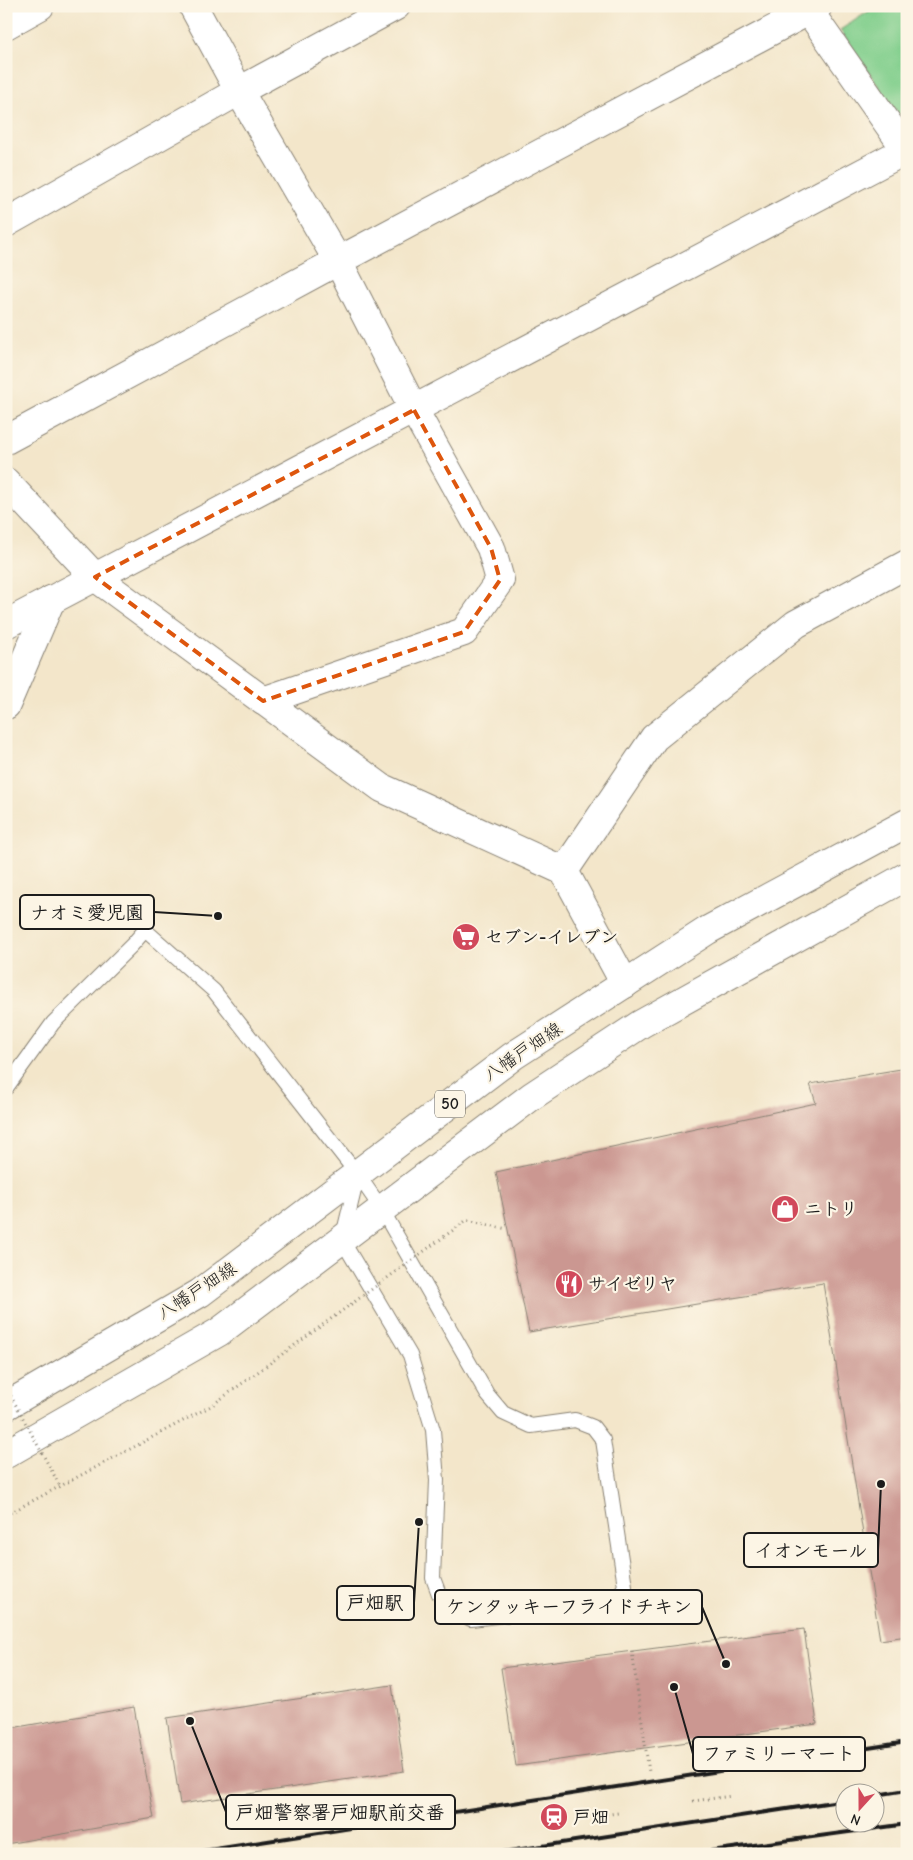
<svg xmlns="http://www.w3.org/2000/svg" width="913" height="1860" viewBox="0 0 913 1860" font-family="'Comic Neue','Klee One',sans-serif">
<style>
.green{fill:#82cf8d;stroke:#4f7654}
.building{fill:#cb9791}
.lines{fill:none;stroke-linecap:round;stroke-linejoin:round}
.lane-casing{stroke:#888173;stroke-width:16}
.street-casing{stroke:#888173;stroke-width:30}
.secondary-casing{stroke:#888173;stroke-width:30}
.primary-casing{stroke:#888173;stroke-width:30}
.path{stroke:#888173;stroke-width:3;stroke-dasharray:1 4;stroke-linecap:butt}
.lane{stroke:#fff;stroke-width:14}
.street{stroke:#fff;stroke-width:28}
.secondary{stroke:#fff;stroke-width:28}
.primary{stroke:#fff;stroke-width:28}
.rail{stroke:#1c1c1c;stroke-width:4}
.path-bridge{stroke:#888173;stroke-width:3;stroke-dasharray:1 4;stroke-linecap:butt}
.marked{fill:none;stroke:#de560d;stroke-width:4;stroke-dasharray:10 6;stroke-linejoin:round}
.labels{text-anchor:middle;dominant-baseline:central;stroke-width:4.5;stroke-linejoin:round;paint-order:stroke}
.shield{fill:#fcf5e5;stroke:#5f5d58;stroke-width:1}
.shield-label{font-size:16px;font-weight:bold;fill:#1c1c1c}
.poi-label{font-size:18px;font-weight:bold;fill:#1c1c1c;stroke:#fcf5e5;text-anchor:start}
.street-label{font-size:18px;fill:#1c1c1c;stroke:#fcf5e5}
.leader{fill:none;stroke:#1c1c1c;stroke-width:2}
.callout-dot{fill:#1c1c1c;stroke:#fcf5e5;stroke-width:2}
.callout{fill:#fcf5e5;stroke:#1c1c1c;stroke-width:2}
.callout-label{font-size:19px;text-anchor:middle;font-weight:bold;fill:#1c1c1c}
</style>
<rect width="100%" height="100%" fill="#fcf5e5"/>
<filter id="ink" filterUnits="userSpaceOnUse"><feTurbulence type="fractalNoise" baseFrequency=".02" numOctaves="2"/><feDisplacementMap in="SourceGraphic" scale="10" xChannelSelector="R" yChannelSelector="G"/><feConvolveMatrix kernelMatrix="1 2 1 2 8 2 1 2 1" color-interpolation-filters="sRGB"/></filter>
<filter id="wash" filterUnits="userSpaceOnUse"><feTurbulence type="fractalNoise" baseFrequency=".0096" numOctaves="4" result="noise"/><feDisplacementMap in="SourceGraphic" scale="20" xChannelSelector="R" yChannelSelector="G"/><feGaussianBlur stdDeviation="1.12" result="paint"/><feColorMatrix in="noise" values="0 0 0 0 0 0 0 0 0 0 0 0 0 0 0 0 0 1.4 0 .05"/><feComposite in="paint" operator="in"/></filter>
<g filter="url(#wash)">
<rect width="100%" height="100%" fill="#f3e6ca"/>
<path class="green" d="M877,6H907V128L840,30Z"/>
<g id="blocks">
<g class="building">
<path d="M907,1068V1636L880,1640L823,1283L529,1332L496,1172L816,1103L810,1084Z"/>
<path d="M804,1629L817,1724L516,1766L501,1668Z"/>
<path d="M392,1685L404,1771L180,1804L167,1718Z"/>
<path d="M134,1707L154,1818L6,1844V1729Z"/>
</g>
</g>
</g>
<g filter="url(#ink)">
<use href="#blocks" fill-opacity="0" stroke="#888173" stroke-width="1"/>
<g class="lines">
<defs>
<path id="lane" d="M6,1088L53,1023L132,945L145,930L214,991L358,1175L381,1208L487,1394L503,1413L531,1426L575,1420L593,1427L603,1440L625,1586L614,1603L471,1619L453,1610L439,1594L433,1578L437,1480L433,1430L410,1355L342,1240L357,1178"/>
<g id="street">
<path d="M193,6L239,91L338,261L414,410L491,548L500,580L464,632L263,701"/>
<path d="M809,11L907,151"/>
<path d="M6,25L40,6"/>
<path d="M6,223L239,91L396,6"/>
<path d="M6,482L95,577L382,788L564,871"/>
<path d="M6,624L906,150"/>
<path d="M6,705L51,600"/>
<path d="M625,984L564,871L654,738L796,624L907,564"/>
</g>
<path id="secondary" d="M6,440L338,261L818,6"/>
<g id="primary">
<path d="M6,1406L200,1293L513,1056L708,930L907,823"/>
<path d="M6,1454L219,1332L532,1096L641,1024L907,876"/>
</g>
</defs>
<use href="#lane" class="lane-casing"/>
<use href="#street" class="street-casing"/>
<use href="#secondary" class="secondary-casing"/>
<use href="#primary" class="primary-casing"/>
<g class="path">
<path d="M632,1651L649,1772"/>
<path d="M693,1801L732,1796"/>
<path d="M577,1818L618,1813"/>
</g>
<use href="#lane" class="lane"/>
<use href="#street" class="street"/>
<use href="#secondary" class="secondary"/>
<use href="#primary" class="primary"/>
<g class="rail">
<path d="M876,1795L907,1790"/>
<path d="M183,1854L907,1742"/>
<path d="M489,1854L846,1800"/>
<path d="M689,1854L907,1824"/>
</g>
<g class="path-bridge">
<path d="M6,1387L60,1486"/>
<path d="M6,1515L211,1406L467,1220L507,1229"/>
</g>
</g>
</g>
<path class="marked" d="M414,410L491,548L500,580L464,632L263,701L95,577Z"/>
<defs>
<symbol id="supermarket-disc" viewBox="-11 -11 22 22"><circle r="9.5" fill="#d1495b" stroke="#fcf5e5"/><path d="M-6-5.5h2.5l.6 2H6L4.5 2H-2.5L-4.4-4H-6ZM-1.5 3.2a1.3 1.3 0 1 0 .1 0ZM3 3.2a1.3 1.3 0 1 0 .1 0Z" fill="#fff"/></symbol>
<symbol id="shop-disc" viewBox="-11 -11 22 22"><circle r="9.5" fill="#d1495b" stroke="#fcf5e5"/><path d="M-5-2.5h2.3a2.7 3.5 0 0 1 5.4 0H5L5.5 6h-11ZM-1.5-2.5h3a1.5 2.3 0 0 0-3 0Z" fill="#fff"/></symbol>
<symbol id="restaurant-disc" viewBox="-11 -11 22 22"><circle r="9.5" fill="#d1495b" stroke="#fcf5e5"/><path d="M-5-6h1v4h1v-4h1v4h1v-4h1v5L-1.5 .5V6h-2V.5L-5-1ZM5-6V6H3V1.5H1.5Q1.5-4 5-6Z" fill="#fff"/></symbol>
<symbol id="station-disc" viewBox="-11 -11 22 22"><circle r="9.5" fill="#d1495b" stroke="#fcf5e5"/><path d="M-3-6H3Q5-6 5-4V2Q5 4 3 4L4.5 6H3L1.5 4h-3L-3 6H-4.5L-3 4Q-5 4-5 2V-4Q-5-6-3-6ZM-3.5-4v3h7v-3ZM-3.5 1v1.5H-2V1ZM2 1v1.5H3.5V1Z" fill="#fff"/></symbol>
</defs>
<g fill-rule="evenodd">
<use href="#supermarket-disc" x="450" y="921" width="32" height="32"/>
<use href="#shop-disc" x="769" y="1193" width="32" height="32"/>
<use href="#restaurant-disc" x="553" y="1268" width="32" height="32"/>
<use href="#station-disc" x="538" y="1801" width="32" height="32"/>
</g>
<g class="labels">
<rect class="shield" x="435" y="1090.5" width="30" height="27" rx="4"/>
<g class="shield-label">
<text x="450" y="1104">50</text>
</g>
<g class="poi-label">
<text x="485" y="937">セブン-イレブン</text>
<text x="804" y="1209">ニトリ</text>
<text x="588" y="1284">サイゼリヤ</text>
<text x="573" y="1817">戸畑</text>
</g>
<g class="street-label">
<text transform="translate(523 1052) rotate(-34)">八幡戸畑線</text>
<text transform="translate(197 1291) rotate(-33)">八幡戸畑線</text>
</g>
</g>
<path class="leader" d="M218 916L154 912M881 1484L878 1550M419 1522L414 1603M726 1664L702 1607M674 1687L693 1754M190 1721L226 1812"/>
<g class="callout-dot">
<circle cx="218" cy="916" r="5"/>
<circle cx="881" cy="1484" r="5"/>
<circle cx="419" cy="1522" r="5"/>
<circle cx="726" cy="1664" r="5"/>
<circle cx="674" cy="1687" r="5"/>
<circle cx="190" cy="1721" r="5"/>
</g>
<g class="callout">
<rect x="20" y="895" width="134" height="34" rx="5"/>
<rect x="744" y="1533" width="134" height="34" rx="5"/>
<rect x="337" y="1586" width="77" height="34" rx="5"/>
<rect x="435" y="1590" width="267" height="34" rx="5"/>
<rect x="693" y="1737" width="172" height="34" rx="5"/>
<rect x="226" y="1795" width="229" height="34" rx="5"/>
</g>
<g class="callout-label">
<text x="87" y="919">ナオミ愛児園</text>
<text x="811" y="1557">イオンモール</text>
<text x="375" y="1609">戸畑駅</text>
<text x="569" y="1613">ケンタッキーフライドチキン</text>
<text x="779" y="1760">ファミリーマート</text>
<text x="340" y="1819">戸畑警察署戸畑駅前交番</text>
</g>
<rect width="913" height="1860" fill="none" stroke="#fcf5e5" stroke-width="25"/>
<g transform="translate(860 1808) rotate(201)"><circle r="24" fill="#fcf5e5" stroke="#a29e95"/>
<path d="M0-4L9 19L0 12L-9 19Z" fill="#d1495b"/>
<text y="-8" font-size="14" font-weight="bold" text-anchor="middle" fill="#1c1c1c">N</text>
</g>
</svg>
